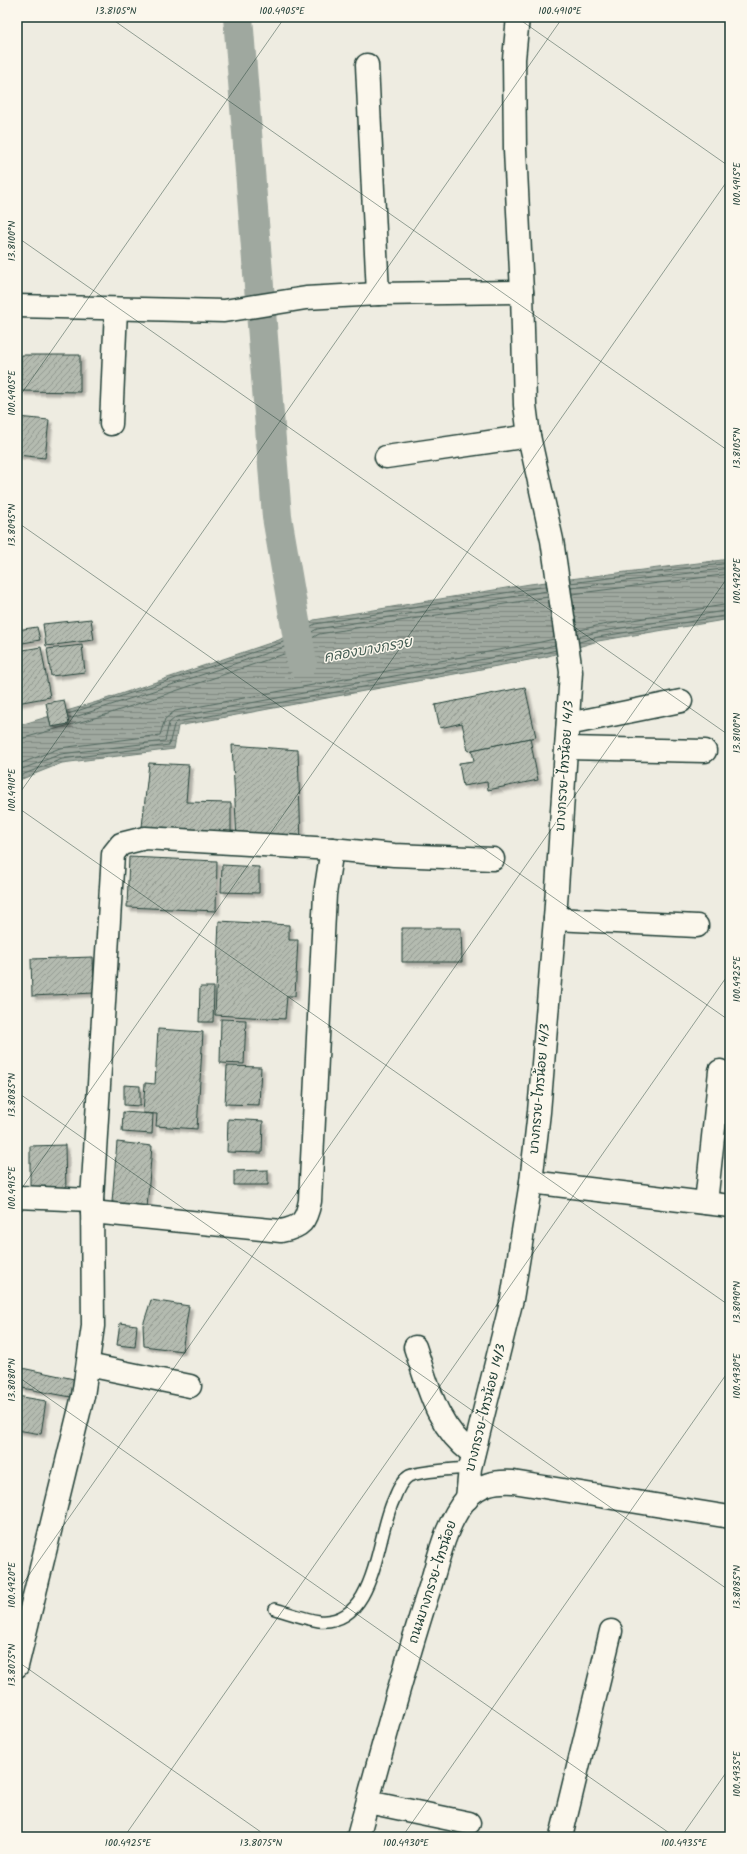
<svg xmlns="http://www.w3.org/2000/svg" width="747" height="1854" viewBox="0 0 747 1854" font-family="Kalam,'Playpen Sans Thai',sans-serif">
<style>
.water{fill:url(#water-rules);stroke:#6c7d74}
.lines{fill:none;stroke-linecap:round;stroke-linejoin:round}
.shore{stroke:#52685f;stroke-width:1}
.canal{stroke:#9fa89f;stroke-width:30}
.building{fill:url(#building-hatch);stroke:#1f3d34;filter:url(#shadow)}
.lane-casing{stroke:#1f3d34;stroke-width:14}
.street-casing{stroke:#1f3d34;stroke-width:25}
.secondary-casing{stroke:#1f3d34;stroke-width:25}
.lane{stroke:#fbf7ec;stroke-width:11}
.street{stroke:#fbf7ec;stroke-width:22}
.secondary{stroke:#fbf7ec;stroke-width:22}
.ticks{fill:none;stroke:#1f3d34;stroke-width:1;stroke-opacity:0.45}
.labels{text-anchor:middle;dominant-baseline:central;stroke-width:3;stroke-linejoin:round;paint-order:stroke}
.street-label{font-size:13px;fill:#1f3d34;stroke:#fbf7ec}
.water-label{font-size:14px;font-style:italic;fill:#455d54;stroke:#fbf7ec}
.neatline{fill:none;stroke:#1f3d34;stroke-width:1.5}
.ticks-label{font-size:10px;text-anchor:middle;fill:#1f3d34}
</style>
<defs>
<pattern id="water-rules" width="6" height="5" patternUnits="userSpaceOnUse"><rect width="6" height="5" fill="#9fa89f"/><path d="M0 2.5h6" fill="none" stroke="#818a82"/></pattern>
<pattern id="building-hatch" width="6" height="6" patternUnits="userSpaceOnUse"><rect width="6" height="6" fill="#b4bbb0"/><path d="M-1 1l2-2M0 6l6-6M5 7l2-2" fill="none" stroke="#929990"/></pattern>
<filter id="shadow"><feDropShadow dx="3.5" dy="3.5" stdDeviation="1" flood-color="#0004"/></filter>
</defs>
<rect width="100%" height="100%" fill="#eeece1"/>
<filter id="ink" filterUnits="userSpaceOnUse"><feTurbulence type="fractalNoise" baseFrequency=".025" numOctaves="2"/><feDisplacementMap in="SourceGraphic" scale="8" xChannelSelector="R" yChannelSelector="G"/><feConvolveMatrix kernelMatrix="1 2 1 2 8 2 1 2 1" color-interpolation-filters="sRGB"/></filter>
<g filter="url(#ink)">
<path class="water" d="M730,559V619L598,641L545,657L178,726L174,749L62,763L17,781V726L100,701L279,640L314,620L530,584Z"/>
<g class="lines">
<g class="shore">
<path d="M570,583L730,563"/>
<path d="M571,588L730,568"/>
<path d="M572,594L730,574"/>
<path d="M577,631L596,626L730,604"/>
<path d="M578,637L597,632L730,610"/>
<path d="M579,642L598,637L730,615"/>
<path d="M68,714L281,643L315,624L547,586"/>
<path d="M69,719L282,648L317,629L547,591"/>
<path d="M17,740L105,715L284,654L319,634L548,597"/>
<path d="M17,765L60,748L160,735L165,719L175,711L541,642L554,639"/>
<path d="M17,771L61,754L165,741L169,723L176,717L543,648L555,645"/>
<path d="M17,777L62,759L169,745L174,725L177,722L544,653L556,650"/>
</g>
<path class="canal" d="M238,17L277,517L302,662"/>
</g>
<g class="building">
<path d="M21,355H80V392L21,391Z"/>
<path d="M17,417L49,420L45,458L17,455Z"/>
<path d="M91,619L94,640L46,646L43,624Z"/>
<path d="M37,627L40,640L17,644V630Z"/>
<path d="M82,645L85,672L51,676L47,649Z"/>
<path d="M41,647L50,697L17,703V651Z"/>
<path d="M525,687L536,737L468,751L462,723L440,728L435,705Z"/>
<path d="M64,700L69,724L51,727L46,703Z"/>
<path d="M530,738L538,780L488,790L487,782L463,786L459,763L474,761L472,750Z"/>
<path d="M232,745L298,750L301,844L237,840Z"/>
<path d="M149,763L189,765L186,802L231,803V840L141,836Z"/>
<path d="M129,857L217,861L216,911L127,907Z"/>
<path d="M222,865L259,867V893L221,892Z"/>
<path d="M219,921L289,925V940H298L295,996H287L285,1019L215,1015Z"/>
<path d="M402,928H461L462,962H402Z"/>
<path d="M93,957L94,993L32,996L31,959Z"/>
<path d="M200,987H214L213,1022H199Z"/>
<path d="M221,1019L246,1020L244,1064L220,1063Z"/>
<path d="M158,1029L203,1032L197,1129L156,1126L157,1114L143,1113L145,1083L155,1084Z"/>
<path d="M227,1066L261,1067L259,1105L225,1104Z"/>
<path d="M124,1085L140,1086V1106L124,1105Z"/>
<path d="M123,1112L153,1114L152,1134L122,1132Z"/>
<path d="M228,1119L263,1121L262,1153L227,1152Z"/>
<path d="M117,1142L152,1146L147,1208L112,1202Z"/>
<path d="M65,1145L66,1192L30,1193V1146Z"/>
<path d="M268,1170V1185H234V1171Z"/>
<path d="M151,1300L189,1306L182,1351L144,1346L143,1325Z"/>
<path d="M120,1323L137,1325L135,1347L117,1345Z"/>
<path d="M17,1367L74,1379L71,1397L17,1387Z"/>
<path d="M17,1396L46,1401L41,1434L17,1430Z"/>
</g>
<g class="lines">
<defs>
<path id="lane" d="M275,1609C289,1613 305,1619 319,1621C377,1626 376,1535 394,1499C397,1491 402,1480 409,1476C421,1471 456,1469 470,1468"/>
<g id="street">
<path d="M367,65L378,294"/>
<path d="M17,306L224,311L306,298L378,294L522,292"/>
<path d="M111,424L116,309"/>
<path d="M386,457L529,436"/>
<path d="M568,724L681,701"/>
<path d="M566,748L705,751"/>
<path d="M555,919L697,926"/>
<path d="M531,1182L730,1206"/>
<path d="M17,1197L92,1200"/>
<path d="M706,1203L720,1071"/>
<path d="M92,1212L281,1231C302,1227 306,1221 310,1201L325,894L332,849L394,855L493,859"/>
<path d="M415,1347C429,1389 436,1426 473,1454"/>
<path d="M88,1365L190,1386"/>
<path d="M467,1499L470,1468L512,1299L531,1182L539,1112L555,919L571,672L552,540L529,436L525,405L522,292L515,150L514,59L518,17"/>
<path d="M17,1666L83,1396L93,1326L92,1200L113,854L121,844L145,838L332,849"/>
<path d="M368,1802L469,1823"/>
<path d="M561,1837L611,1631"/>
</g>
<path id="secondary" d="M358,1837C381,1753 403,1669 430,1587C439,1557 446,1522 467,1498C480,1484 494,1481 513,1482L730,1517"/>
</defs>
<use href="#lane" class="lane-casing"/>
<use href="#street" class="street-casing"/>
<use href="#secondary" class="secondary-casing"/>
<use href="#lane" class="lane"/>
<use href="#street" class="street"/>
<use href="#secondary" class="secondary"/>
</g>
</g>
<path class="ticks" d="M109,17L730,452M516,17L730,167M17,237L730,736M17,400L285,17M17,522L730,1021M17,797L563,17M17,807L730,1306M17,1092L730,1591M17,1195L730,177M17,1376L675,1837M17,1592L730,574M17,1661L268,1837M124,1837L730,972M402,1837L730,1369M681,1837L730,1767"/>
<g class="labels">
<g class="street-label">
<text transform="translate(565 766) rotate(-86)">บางกรวย-ไทรน้อย 14/3</text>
<text transform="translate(540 1089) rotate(-85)">บางกรวย-ไทรน้อย 14/3</text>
<text transform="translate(486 1408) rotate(-76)">บางกรวย-ไทรน้อย 14/3</text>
<text transform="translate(433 1582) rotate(-72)">ถนนบางกรวย-ไทรน้อย</text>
</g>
<g class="water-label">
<text transform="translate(368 650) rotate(-10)">คลองบางกรวย</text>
</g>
</g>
<rect width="747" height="1854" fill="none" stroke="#fbf7ec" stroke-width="44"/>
<rect x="22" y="22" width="703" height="1810" class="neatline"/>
<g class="ticks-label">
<text x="116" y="14">13.8105°N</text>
<text x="282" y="14">100.4905°E</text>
<text x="560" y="14">100.4910°E</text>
<text transform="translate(736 184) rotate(-90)" y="4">100.4915°E</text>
<text transform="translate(11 241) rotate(-90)" y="4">13.8100°N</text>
<text transform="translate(11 393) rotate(-90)" y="4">100.4905°E</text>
<text transform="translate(736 448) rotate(-90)" y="4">13.8105°N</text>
<text transform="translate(11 525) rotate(-90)" y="4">13.8095°N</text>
<text transform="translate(736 581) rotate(-90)" y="4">100.4920°E</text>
<text transform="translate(736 733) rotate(-90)" y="4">13.8100°N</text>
<text transform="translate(11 790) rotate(-90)" y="4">100.4910°E</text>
<text transform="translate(736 979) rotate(-90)" y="4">100.4925°E</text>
<text transform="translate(11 1095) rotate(-90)" y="4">13.8085°N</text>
<text transform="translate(11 1188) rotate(-90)" y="4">100.4915°E</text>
<text transform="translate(736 1302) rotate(-90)" y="4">13.8090°N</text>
<text transform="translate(736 1376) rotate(-90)" y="4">100.4930°E</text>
<text transform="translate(11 1380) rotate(-90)" y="4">13.8080°N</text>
<text transform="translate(11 1585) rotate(-90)" y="4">100.4920°E</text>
<text transform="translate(736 1587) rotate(-90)" y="4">13.8085°N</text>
<text transform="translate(11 1665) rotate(-90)" y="4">13.8075°N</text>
<text transform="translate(736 1774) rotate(-90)" y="4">100.4935°E</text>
<text x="128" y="1846">100.4925°E</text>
<text x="261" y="1846">13.8075°N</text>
<text x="406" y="1846">100.4930°E</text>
<text x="684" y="1846">100.4935°E</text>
</g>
</svg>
